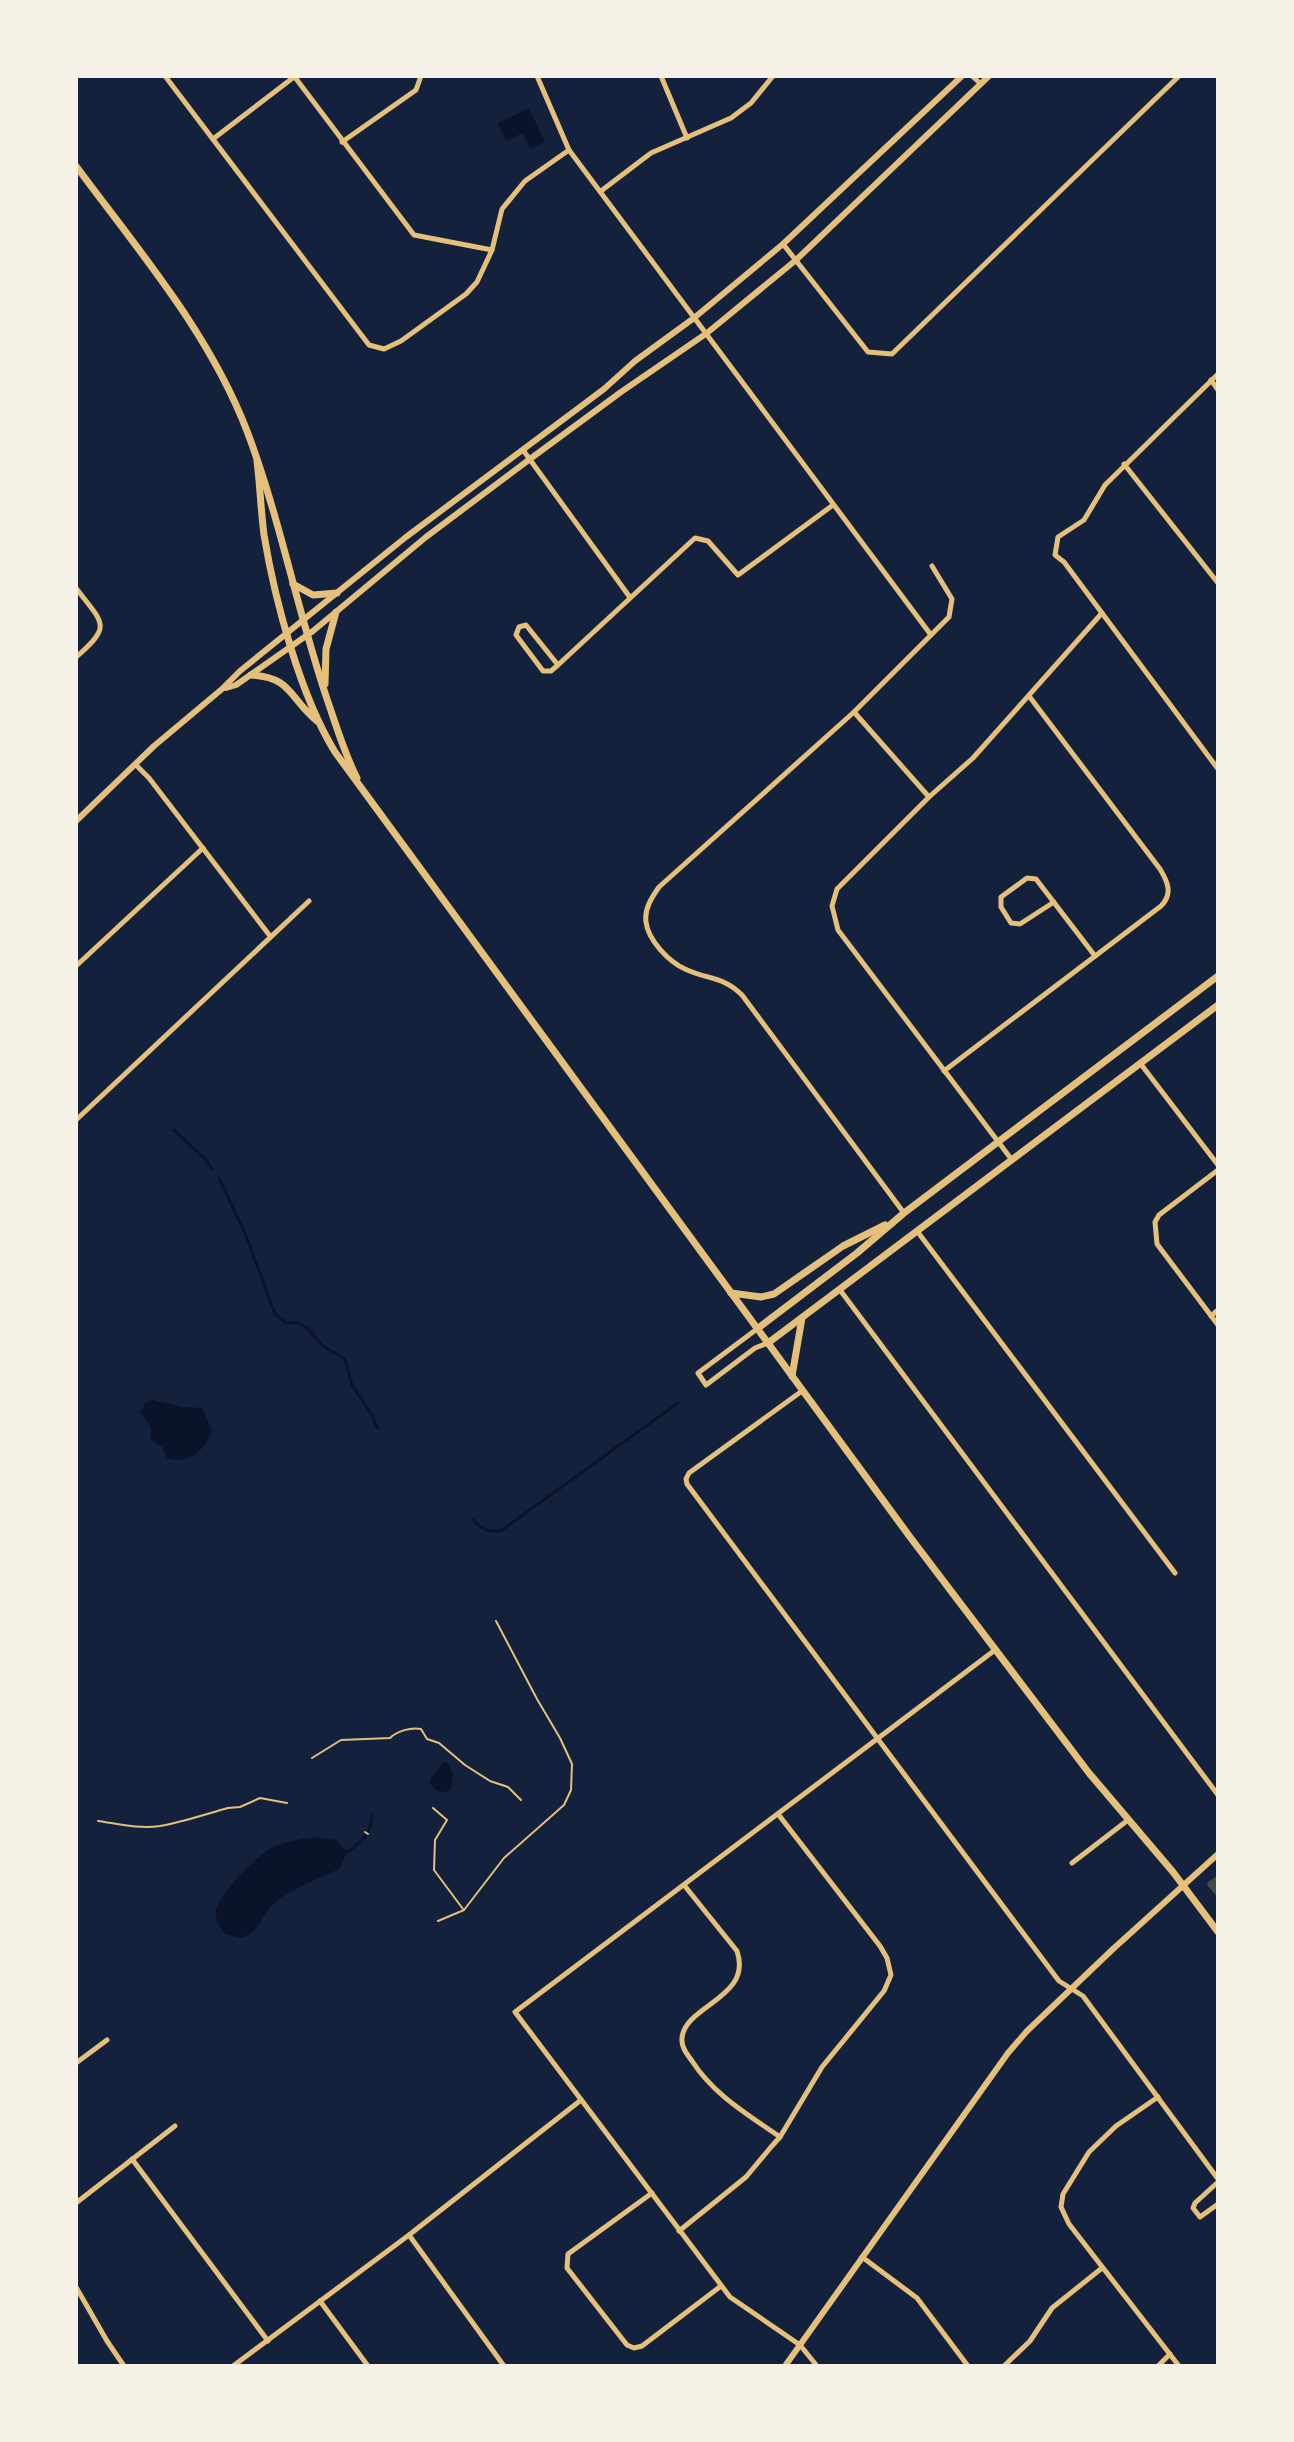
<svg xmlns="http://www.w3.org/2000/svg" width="1294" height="2442" viewBox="0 0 1294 2442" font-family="'Work Sans',sans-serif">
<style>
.water{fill:#0b132b}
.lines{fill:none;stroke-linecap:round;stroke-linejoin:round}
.stream{stroke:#0b132b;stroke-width:3}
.building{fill:#48494c}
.path{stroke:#e5c07b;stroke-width:2}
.minor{stroke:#e5c07b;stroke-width:5}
.tertiary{stroke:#e5c07b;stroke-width:6}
.secondary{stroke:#e5c07b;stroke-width:7}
</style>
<rect width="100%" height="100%" fill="#14213d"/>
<g class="water">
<path d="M529,108L545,142L530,149L523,133L506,141L498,123Z"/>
<path d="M153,1400L184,1407L202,1408L212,1430C207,1449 187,1466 167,1458L162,1447L151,1440V1427L140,1412L146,1402Z"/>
<path d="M443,1762H447L453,1774L451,1789C444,1796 434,1791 430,1783L431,1778Z"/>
<path d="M316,1837L336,1840L347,1852L339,1869C322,1877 285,1892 272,1905C262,1915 259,1933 243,1937C238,1938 231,1935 225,1934C219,1926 215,1921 216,1911C218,1894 258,1855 273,1847C287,1841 301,1839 316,1837Z"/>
</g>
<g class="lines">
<g class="stream">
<path d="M174,1130L205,1159L212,1169"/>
<path d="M219,1178L245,1233L275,1314L286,1323H299L307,1328L323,1346L345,1359L352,1385L373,1417L377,1428"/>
<path d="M473,1520C483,1530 488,1533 502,1530L678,1403"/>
<path d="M347,1852C361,1843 371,1833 372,1816"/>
</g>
</g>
<path class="building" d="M1218,1875V1898L1207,1885L1208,1882Z"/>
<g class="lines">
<g class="path">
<path d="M312,1758L341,1740L390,1738C397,1731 411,1727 421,1729L427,1739L439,1743L465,1765L490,1781L508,1787L521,1800"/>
<path d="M433,1808L447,1820L435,1840L434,1870L463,1909"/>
<path d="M98,1821C119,1824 139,1829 160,1826C183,1822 206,1814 228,1808L240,1807L260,1798L287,1803"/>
<path d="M365,1832L368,1834"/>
<path d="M438,1921L464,1910L504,1858L564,1805L571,1790L572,1764L560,1738L537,1699L496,1621"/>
</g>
<g class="minor">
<path d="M165,76L369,345L384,349L401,341L466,294L477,282L492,250L502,209L525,181L569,150"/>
<path d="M294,76L414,235L492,250"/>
<path d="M537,76L569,150L931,635"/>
<path d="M661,76L687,138"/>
<path d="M972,76L981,84"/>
<path d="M213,139L294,77"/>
<path d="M342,142L416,90L421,76"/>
<path d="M601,191L651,153L731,118L751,103L773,76"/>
<path d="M783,244L868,352L892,354L1179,76"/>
<path d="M1218,374L1105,485L1084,520L1058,537L1055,555L1064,562L1218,769"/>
<path d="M1211,380L1218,390"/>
<path d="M523,450L629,596"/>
<path d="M1124,464L1218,583"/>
<path d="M76,588C102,623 114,625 76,657"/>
<path d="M558,665L526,625L519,627L516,635L543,671H551L558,665L695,538L708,541L738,575L833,505"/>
<path d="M854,712L929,797"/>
<path d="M135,764L149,778L270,936"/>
<path d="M1054,902L1020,924L1011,923L1001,907V897L1027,878L1036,879L1095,956"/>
<path d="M76,966L203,848"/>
<path d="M1140,1063L1218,1165"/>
<path d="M944,1071L1161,906C1173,894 1168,882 1160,869L1029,696"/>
<path d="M76,1120L309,901"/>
<path d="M1012,1160L838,930L832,906L837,889L929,797L973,758L1102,613"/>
<path d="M1218,1170L1159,1215L1155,1222L1157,1244L1218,1325"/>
<path d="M904,1213L742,995C723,976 708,980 685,969C669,962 648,940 646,922C644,909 652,897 659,887L854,712L949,617L952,599L932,566"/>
<path d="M917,1231L1175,1573"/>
<path d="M840,1290L1218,1795"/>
<path d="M1211,1316L1218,1310"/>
<path d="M757,1329L698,1373L706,1385L755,1348L768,1343"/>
<path d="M802,1391L689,1473L686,1479L687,1484L1059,1981L1083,1996L1218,2179"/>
<path d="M1072,1863L1128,1820"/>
<path d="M684,1885L737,1951C753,1998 685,2005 682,2038C681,2047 687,2054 692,2061C714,2095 747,2114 780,2137"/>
<path d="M76,2063L107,2040"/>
<path d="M1158,2097L1116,2126L1089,2152L1063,2194L1061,2207L1069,2224L1179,2366"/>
<path d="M132,2159L268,2341"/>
<path d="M1218,2182L1195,2203L1193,2208L1200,2217L1218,2204"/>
<path d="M652,2193L568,2254L567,2268L627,2345L634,2348L642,2346L721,2286"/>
<path d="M76,2203L175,2126"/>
<path d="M679,2231L746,2177L771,2147L780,2137L822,2067L884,1991L891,1975L887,1958L880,1946L778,1814"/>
<path d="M409,2235L504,2366"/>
<path d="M862,2257L917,2298L968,2366"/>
<path d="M76,2287L107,2341L124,2366"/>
<path d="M320,2301L368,2366"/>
<path d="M233,2366L409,2235L581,2100"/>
<path d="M817,2366L800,2345L730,2297L515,2012L995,1650"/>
<path d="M1004,2366L1030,2341L1052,2308L1102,2268"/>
<path d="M1158,2366L1170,2354"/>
</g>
<g class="tertiary">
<path d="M226,688L236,685L313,631L426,537L530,459L621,392L707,333L796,260L989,76"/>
<path d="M76,821L154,746L222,689L240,671L406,537L604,389L635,361L694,318L783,244L962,76"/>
<path d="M785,2366L1008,2053L1027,2031L1113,1949L1218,1854"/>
</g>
<g class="secondary">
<path d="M76,166C138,250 209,332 247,431C280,518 297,610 327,699C336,725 344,753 357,778"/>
<path d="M257,461C260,486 261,511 264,535C275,601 300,695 335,752L910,1537L1089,1773L1173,1872L1218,1932"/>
<path d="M293,584L313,595L337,593"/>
<path d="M251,675C292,677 289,698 317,721"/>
<path d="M325,684L326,649L336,612"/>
<path d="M731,1293L761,1297L774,1294L843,1246L885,1225"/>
<path d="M757,1329L857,1253L904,1213L1218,976"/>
<path d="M768,1343L1218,1005"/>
<path d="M792,1376L802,1318"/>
</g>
</g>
<rect width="1294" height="2442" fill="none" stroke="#f6f1e7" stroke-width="156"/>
</svg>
